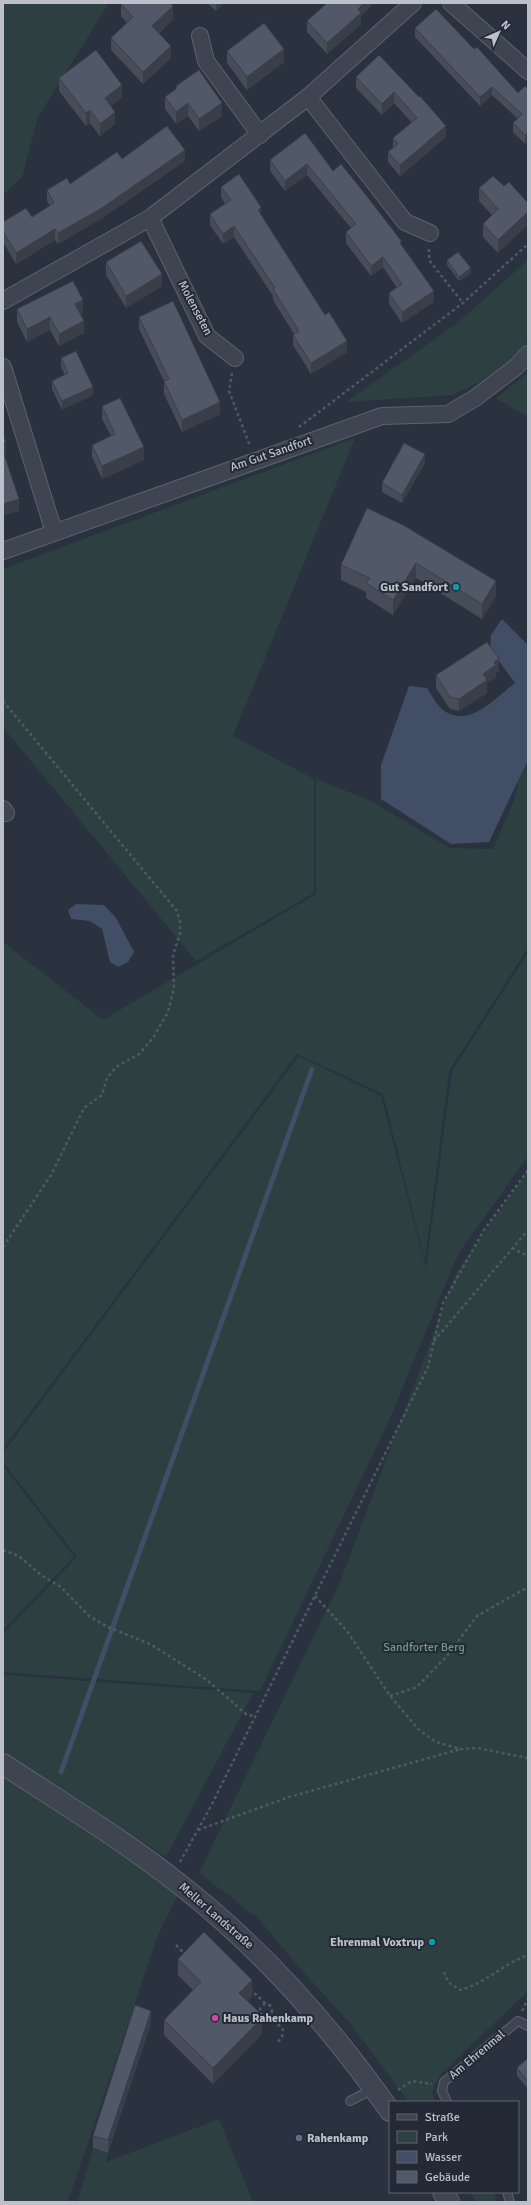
<svg xmlns="http://www.w3.org/2000/svg" width="531" height="2205" viewBox="0 0 531 2205" font-family="Signika,sans-serif">
<style>
.green{fill:#2d3f41}
.water{fill:#424e66}
.lines{fill:none;stroke-linecap:round;stroke-linejoin:round}
.stream{stroke:#424e66;stroke-width:5}
.service-casing{stroke:#5c626d;stroke-width:10}
.minor-casing{stroke:#5c626d;stroke-width:18}
.tertiary-casing{stroke:#5c626d;stroke-width:22}
.path{stroke:#4c5b5f;stroke-width:2.5;stroke-dasharray:3 3;stroke-linecap:butt}
.service{stroke:#3e4450;stroke-width:8}
.minor{stroke:#3e4450;stroke-width:16}
.tertiary{stroke:#3e4450;stroke-width:20}
.wall{fill:#464d59}
.shaded-wall{fill:#393e49}
.building{fill:#515968;stroke:#393e49}
.culture-dot{fill:#0f9aa8;stroke:#232935;stroke-width:1.5}
.hotel-dot{fill:#d1479c;stroke:#232935;stroke-width:1.5}
.service-dot{fill:#5c6f8a;stroke:#232935;stroke-width:1.5}
.labels{text-anchor:middle;dominant-baseline:central;stroke-width:4;stroke-linejoin:round;paint-order:stroke}
.street-label{font-size:12px;fill:#bbc0ca;stroke:#232935}
.poi-label{font-size:12px;font-weight:bold;fill:#bbc0ca;stroke:#232935;text-anchor:end}
.park-label{font-size:12px;fill:#75987f;stroke:#232935}
</style>
<rect width="100%" height="100%" fill="#2a323f"/>
<g class="green">
<path d="M3,3H109L38,117L22,177L3,195Z"/>
<path d="M528,260V341L511,360L481,381L453,395L346,402L456,324Z"/>
<path d="M528,373V417L496,398Z"/>
<path d="M355,438L233,736L314,779V893L196,961L3,727V569Z"/>
<path d="M528,733V948L449,1071L425,1261L383,1094L297,1054L3,1449V942L103,1020L316,894V779L371,801L450,848L493,849L514,800Z"/>
<path d="M528,953V1156L458,1254L388,1423L260,1691L3,1672V1634L77,1557L3,1462V1453L299,1056L381,1096L426,1268L452,1071Z"/>
<path d="M528,1171V1991L440,2075L432,2091L435,2102H409L348,2021L296,1964L258,1918L199,1873L340,1582L457,1271Z"/>
<path d="M3,1466L74,1557L3,1630Z"/>
<path d="M3,1675L253,1693L166,1857L3,1751Z"/>
<path d="M3,1764L182,1886L158,1935L68,2202H3Z"/>
<path d="M219,2119L253,2202H77L93,2149L108,2153L106,2162Z"/>
<path d="M469,2192H493L496,2197V2202H476Z"/>
</g>
<g class="water">
<path d="M502,619L528,645V760L489,842L451,844L381,799V765L409,686L427,688C432,695 438,708 446,712C471,727 496,697 515,683L490,649L491,635Z"/>
<path d="M76,904L104,905L116,918L134,952L128,962L118,967L110,962L102,929L90,921L71,919L68,910Z"/>
</g>
<g class="lines">
<path class="stream" d="M61,1772L312,1069"/>
<defs>
<g id="service">
<path d="M350,2101L373,2089"/>
<path d="M447,2102L442,2091L444,2082L518,2021L528,2026"/>
<path d="M507,2192L510,2202"/>
</g>
<g id="minor">
<path d="M451,3L528,71"/>
<path d="M200,36L206,61L260,135"/>
<path d="M308,97L405,222L430,233"/>
<path d="M150,218L207,336L235,358"/>
<path d="M3,301L150,218L308,97L413,3"/>
<path d="M3,367L54,532"/>
<path d="M3,551L382,416L448,414L475,398L516,367L528,354"/>
<path d="M3,809L6,813"/>
</g>
<g id="tertiary">
<path d="M3,1764C64,1804 127,1842 183,1887C264,1951 331,2027 390,2111"/>
<path d="M443,2192L449,2202"/>
</g>
</defs>
<use href="#service" class="service-casing"/>
<use href="#minor" class="minor-casing"/>
<use href="#tertiary" class="tertiary-casing"/>
<g class="path">
<path d="M429,249V260L463,303"/>
<path d="M232,373L229,391L250,446"/>
<path d="M299,427L463,303L528,244"/>
<path d="M3,701L177,911L180,922V933L173,955L174,988L168,1012L153,1038L139,1054L116,1067L107,1078L102,1095L84,1108L51,1175L3,1247"/>
<path d="M512,1248L528,1256"/>
<path d="M434,1341L528,1230"/>
<path d="M3,1550L19,1556L41,1575L61,1587L89,1616L108,1627L150,1644L207,1680L246,1714L256,1717"/>
<path d="M315,1596L347,1631L390,1696L419,1730L436,1742L461,1749L477,1748L528,1758"/>
<path d="M390,1696L417,1687L447,1656L477,1616L528,1587"/>
<path d="M198,1830L289,1797L461,1749"/>
<path d="M180,1862L211,1806L428,1367L443,1303L484,1230L528,1170"/>
<path d="M176,1945L185,1954"/>
<path d="M444,1972L448,1982L460,1990C485,1984 504,1963 528,1955"/>
<path d="M250,1989L266,2004"/>
<circle cx="266" cy="2010" r="6"/>
<path d="M522,2011L528,1999"/>
<path d="M270,2015L283,2030L282,2037L278,2042"/>
<path d="M398,2090L412,2081L432,2084"/>
</g>
<use href="#service" class="service"/>
<use href="#minor" class="minor"/>
<use href="#tertiary" class="tertiary"/>
</g>
<g class="wall">
<path d="M207,3H224L216,11Z"/>
<path d="M121,4L173,19L159,33L171,58L143,84L111,50V38L127,23L121,16Z"/>
<path d="M361,16V24L327,54L307,32V21Z"/>
<path d="M415,28L474,49L518,93L528,89L525,144L513,132V123L518,119L492,95L480,106L415,37Z"/>
<path d="M227,51L284,62L247,90L227,63Z"/>
<path d="M379,55L446,137L400,176L388,162V152L393,147V138L412,123L394,103L382,115L356,88V77Z"/>
<path d="M59,78L122,97L111,106L115,124L100,136L90,123L86,126L59,91Z"/>
<path d="M176,86L222,116L199,131L188,116L176,124L165,109V97L176,90Z"/>
<path d="M305,133L333,171L402,245L434,302L402,323L389,304V293L397,288L383,267L371,276L346,243V232L351,228L307,175L285,191L270,171V160Z"/>
<path d="M122,159L185,161L102,218L58,244L55,240L16,264L3,242V222L32,217L50,206L47,201V190L70,184Z"/>
<path d="M504,186L498,253L483,237V224L492,215L479,201V188Z"/>
<path d="M221,187L261,215L347,352L311,374L293,345V335L294,334L273,300V296L234,237L223,244L210,225V214L225,204L221,197Z"/>
<path d="M447,260L471,273L459,281L447,265Z"/>
<path d="M106,262L162,286L126,308L106,275Z"/>
<path d="M17,309L83,313L80,314L84,333L59,346L50,330L27,342L17,322Z"/>
<path d="M139,317L220,414L182,432L164,394V381L139,329Z"/>
<path d="M61,358L93,395L62,410L52,389V381L65,375L61,367Z"/>
<path d="M102,406L144,460L102,479L92,457V445L111,436L102,419Z"/>
<path d="M425,463L402,503L382,492V483Z"/>
<path d="M367,508L496,596L482,619L416,578L393,615L366,598V592L341,580V565Z"/>
<path d="M499,671L496,673V678L487,683V693L459,711L450,709L436,688V675Z"/>
<path d="M178,1959L252,1996L247,2001L259,2015L262,2034L213,2084L164,2035V2020L193,1990L178,1975Z"/>
<path d="M151,2023L108,2153L93,2148V2136Z"/>
<path d="M528,2058V2089L517,2076V2068Z"/>
</g>
<g class="shaded-wall">
<path d="M216,3H224L216,11Z"/>
<path d="M364,3H374L361,16V24L327,54V43Z"/>
<path d="M173,6V19L152,38V26Z"/>
<path d="M171,46V58L143,84V72Z"/>
<path d="M284,49V62L247,90V77Z"/>
<path d="M122,85V97L105,111V98Z"/>
<path d="M492,87V95L480,106V97Z"/>
<path d="M394,92V103L382,115V104Z"/>
<path d="M188,103V116L176,124V112Z"/>
<path d="M222,103V116L199,131V119Z"/>
<path d="M90,110V123L86,126V113Z"/>
<path d="M115,112V124L100,136V124Z"/>
<path d="M446,126V137L400,176V165Z"/>
<path d="M528,133V141L525,144V135Z"/>
<path d="M185,150V161L102,218L58,244V233Z"/>
<path d="M307,164V175L285,191V181Z"/>
<path d="M261,207V218L258,210Z"/>
<path d="M528,212V225L498,253V240Z"/>
<path d="M234,226V237L223,244V234Z"/>
<path d="M55,229V240L16,264V253Z"/>
<path d="M383,257V267L371,276V266Z"/>
<path d="M471,268V273L459,281V277Z"/>
<path d="M162,274V286L126,308V296Z"/>
<path d="M434,291V302L402,323V312Z"/>
<path d="M83,300V313L75,316V304Z"/>
<path d="M50,317V330L27,342V329Z"/>
<path d="M84,321V333L59,346V334Z"/>
<path d="M347,341V352L311,374V363Z"/>
<path d="M93,387V395L62,410V401Z"/>
<path d="M220,402V414L182,432V420Z"/>
<path d="M6,442V454L3,455V443Z"/>
<path d="M144,447V460L102,479V466Z"/>
<path d="M425,454V463L402,503V495Z"/>
<path d="M19,499V511L3,516V504Z"/>
<path d="M416,563V578L393,615V600Z"/>
<path d="M496,581V596L482,619V604Z"/>
<path d="M499,659V671L496,673V678L487,683V693L459,711V699L494,662Z"/>
<path d="M252,1980V1996L239,2009V1993Z"/>
<path d="M151,2011V2023L108,2153V2140Z"/>
<path d="M259,2012V2022L262,2018V2034L213,2084V2068Z"/>
</g>
<g class="building">
<path d="M122,3H170L173,6L152,26L171,46L143,72L111,38L133,17L121,4Z"/>
<path d="M327,3H364L358,9L361,13L327,43L307,21Z"/>
<path d="M436,9L474,49L477,47L518,93L525,86L528,89V133L525,135L513,123L522,114L492,87L480,97L415,28Z"/>
<path d="M264,23L284,49L247,77L227,51Z"/>
<path d="M96,50L122,85L105,98L115,112L100,124L90,110L86,113L59,78Z"/>
<path d="M379,55L419,97L420,96L446,126L400,165L388,152L398,144L393,138L417,118L394,92L382,104L356,77Z"/>
<path d="M199,70L222,103L199,119L188,103L176,112L165,97L177,88L176,86Z"/>
<path d="M167,126L185,150L102,208L58,233L55,229L16,253L3,231V222L26,208L32,217L54,203L47,190L67,178L70,184L117,152L122,159Z"/>
<path d="M305,133L333,171L341,164L366,195L402,242L400,243L434,291L402,312L389,293L402,284L383,257L371,266L346,232L356,224L307,164L285,181L270,160Z"/>
<path d="M239,174L261,207L258,210L325,315L329,312L347,341L311,363L293,335L299,331L273,289L275,288L234,226L223,234L210,214L231,200L221,187Z"/>
<path d="M493,176L504,186L509,182L528,203V212L498,240L483,224L498,209L479,188Z"/>
<path d="M141,241L162,274L126,296L106,262Z"/>
<path d="M458,252L471,268L459,277L447,260Z"/>
<path d="M73,281L83,300L75,304L84,321L59,334L50,317L27,329L17,309Z"/>
<path d="M173,301L220,402L182,420L164,381L169,379L139,317Z"/>
<path d="M76,351L93,387L62,401L52,381L68,373L61,358Z"/>
<path d="M120,398L144,447L102,466L92,445L115,434L102,406Z"/>
<path d="M3,434L6,442L3,443Z"/>
<path d="M404,443L425,454L402,495L382,483Z"/>
<path d="M3,451L19,499L3,504Z"/>
<path d="M367,508L403,525L496,581L482,604L416,563L393,600L366,583L370,578L341,565Z"/>
<path d="M487,642L499,659L494,662L496,665L483,674L487,680L459,699L450,697L436,675Z"/>
<path d="M204,1932L252,1980L239,1993L259,2012L257,2014L262,2018L213,2068L164,2020L201,1982L178,1959Z"/>
<path d="M135,2005L151,2011L108,2140L93,2136Z"/>
<path d="M528,2058V2081L517,2068Z"/>
</g>
<g class="culture-dot">
<circle cx="456" cy="587" r="4"/>
<circle cx="432" cy="1942" r="4"/>
</g>
<circle class="hotel-dot" cx="215" cy="2018" r="4"/>
<circle class="service-dot" cx="299" cy="2138" r="4"/>
<g class="labels">
<g class="street-label">
<text transform="translate(195 308) rotate(62)">Molenseten</text>
<text transform="translate(271 454) rotate(-19)">Am Gut Sandfort</text>
<text transform="translate(216 1916) rotate(41)">Meller Landstraße</text>
<text transform="translate(477 2055) rotate(-40)">Am Ehrenmal</text>
</g>
<g class="poi-label">
<text x="448" y="587">Gut Sandfort</text>
<text x="424" y="1942">Ehrenmal Voxtrup</text>
<text x="223" y="2018" text-anchor="start">Haus Rahenkamp</text>
<text x="307" y="2138" text-anchor="start">Rahenkamp</text>
</g>
<g class="park-label">
<text x="424" y="1647">Sandforter Berg</text>
</g>
</g>
<rect width="531" height="2205" fill="none" stroke="#bbc0ca" stroke-width="8"/>
<rect x="389" y="2101" width="130" height="92" fill="#232935" stroke="#606571"/>
<rect x="397" y="2114" width="20" height="6" fill="#3e4450" stroke="#606571"/>
<text x="425" y="2121" font-size="12" fill="#bbc0ca">Straße</text>
<rect x="397" y="2131" width="20" height="12" fill="#2d3f41" stroke="#606571"/>
<text x="425" y="2141" font-size="12" fill="#bbc0ca">Park</text>
<rect x="397" y="2151" width="20" height="12" fill="#424e66" stroke="#606571"/>
<text x="425" y="2161" font-size="12" fill="#bbc0ca">Wasser</text>
<rect x="397" y="2171" width="20" height="12" fill="#515968" stroke="#606571"/>
<text x="425" y="2181" font-size="12" fill="#bbc0ca">Gebäude</text>
<g transform="translate(499 32) rotate(45)" stroke="#232935" stroke-width="3" paint-order="stroke">
<path d="M0-3L7 15L0 10L-7 15Z" fill="#bbc0ca"/>
<text y="-6" font-size="11" font-weight="bold" text-anchor="middle" fill="#bbc0ca">N</text>
</g>
</svg>
